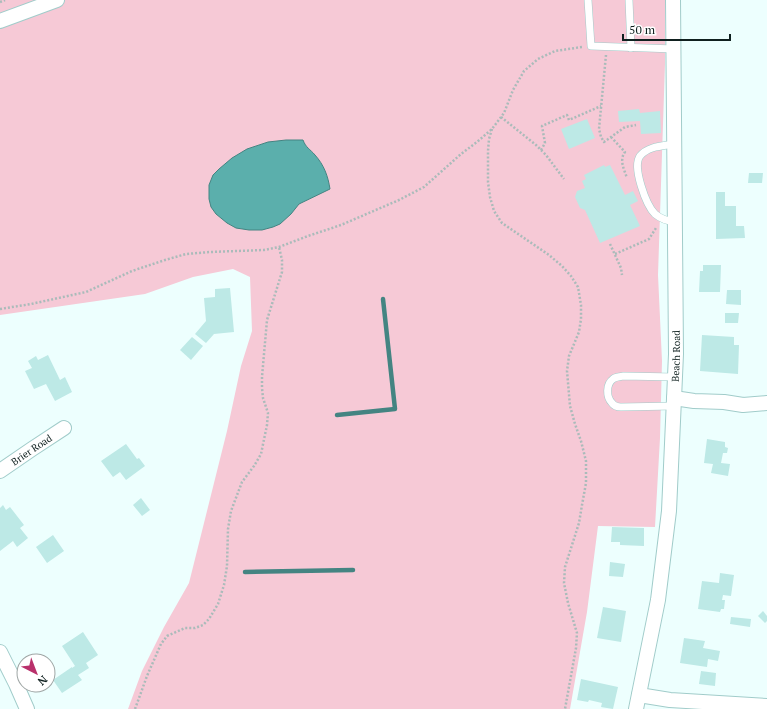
<svg xmlns="http://www.w3.org/2000/svg" width="767" height="709" viewBox="0 0 767 709" font-family="'PT Serif',serif">
<style>
.green{fill:#f6c9d6}
.water{fill:#5bafac;stroke:#448482}
.lines{fill:none;stroke-linecap:round;stroke-linejoin:round}
.stream{stroke:#448482;stroke-width:4.5}
.building{fill:#bde9e6}
.lane-casing{stroke:#a1ccca;stroke-width:8}
.street-casing{stroke:#a1ccca;stroke-width:16}
.path{stroke:#aabbba;stroke-width:2.5;stroke-dasharray:2 2;stroke-linecap:butt}
.lane{stroke:#fff;stroke-width:7}
.street{stroke:#fff;stroke-width:14}
.labels{text-anchor:middle;dominant-baseline:central;stroke-width:4;stroke-linejoin:round;paint-order:stroke}
.street-label{font-size:10px;fill:#0f201f;stroke:#fff}
</style>
<rect width="100%" height="100%" fill="#edfffe"/>
<path class="green" d="M0,0H665V64L658,275L662,361L660,438L655,527L598,526L587,612L570,709H128L142,671L164,627L189,583L227,431L241,366L252,331L250,277L233,269L193,277L145,294L0,315Z"/>
<path class="water" d="M286,140H303C306,148 310,149 315,155C324,165 328,176 330,189L299,204L291,214L280,224L273,227L262,230H249L236,228L227,223L216,214L211,207L209,199V185L213,175L219,169L232,158L247,149L268,142Z"/>
<g class="lines">
<g class="stream">
<path d="M337,415L395,409L383,299"/>
<path d="M245,572L353,570"/>
</g>
</g>
<g class="building">
<path d="M639,109L640,113L660,111L661,133L641,134L640,121L619,122L618,111Z"/>
<path d="M587,119L595,138L569,149L561,129Z"/>
<path d="M604,165L605,167L610,165L625,195L633,191L638,201L630,205L640,226L600,243L585,210L580,208L575,197L577,191L585,188L582,181L586,179L584,175Z"/>
<path d="M749,173H763L762,183H748Z"/>
<path d="M716,192H725V206H736V226H744L745,238L716,239Z"/>
<path d="M703,265H721L720,292H699L700,271H703Z"/>
<path d="M230,288L234,332L214,334L206,343L195,334L206,321L204,298L215,297V289Z"/>
<path d="M727,290H741V305L726,304Z"/>
<path d="M725,313H739L738,323H725Z"/>
<path d="M702,335L734,337V345H739L738,374L700,371Z"/>
<path d="M192,337L203,346L191,360L180,350Z"/>
<path d="M48,355L60,380L65,377L72,392L55,401L46,384L34,389L25,371L32,368L28,361L36,356L38,360Z"/>
<path d="M707,439L725,442V447L728,448L727,453H723L721,463L730,464L728,476L711,473L713,464L704,463Z"/>
<path d="M126,444L137,459L139,458L145,466L126,480L120,472L113,477L101,461Z"/>
<path d="M141,498L150,510L142,516L133,505Z"/>
<path d="M3,505L6,510L10,507L24,525L20,528L28,538L17,547L13,541L0,551V508Z"/>
<path d="M612,527L644,528V546L620,545V542H611Z"/>
<path d="M53,535L64,551L47,563L36,547Z"/>
<path d="M610,562L625,564L623,577L609,576Z"/>
<path d="M720,573L734,575L731,596L723,595L722,600H725L724,609H721L720,612L698,609L702,581L719,583Z"/>
<path d="M603,607L626,611L621,642L597,638Z"/>
<path d="M763,611L767,616V621L765,623L758,616Z"/>
<path d="M731,617L751,619L750,627L730,624Z"/>
<path d="M83,632L98,655L86,663L89,668L78,675L82,680L62,693L53,680L72,667V668L75,666L62,646Z"/>
<path d="M684,638L705,641L703,648L720,651L718,661L708,659L707,667L680,663Z"/>
<path d="M701,671L716,673L715,686L699,684Z"/>
<path d="M581,679L618,687L613,709L601,707L602,703L589,700L588,702L577,700Z"/>
</g>
<g class="lines">
<defs>
<g id="lane">
<path d="M588,0L591,46L674,49"/>
<path d="M629,0L631,48"/>
<path d="M674,144C663,146 648,146 640,156C632,167 646,205 655,214C661,219 667,221 675,222"/>
<path d="M674,406L621,407C617,407 614,406 612,403C606,397 606,384 613,379C615,377 620,377 623,376L675,377"/>
</g>
<g id="street">
<path d="M0,21L57,0"/>
<path d="M674,398L694,401L724,402L743,405L767,403"/>
<path id="s1" d="M0,471L32,449L64,428"/>
<path d="M0,652L16,684L27,709"/>
<path d="M639,695L670,700L767,706"/>
<path id="s2" d="M636,709L658,600L669,511L676,354L673,0"/>
</g>
</defs>
<use href="#lane" class="lane-casing"/>
<use href="#street" class="street-casing"/>
<g class="path">
<path d="M0,2L5,0"/>
<path d="M606,55L599,129L601,137L604,142L625,127L636,125"/>
<path d="M501,117L536,145L546,155L564,179"/>
<path d="M492,129L489,139L488,151V182L490,197L494,211L502,223L549,255L562,266L571,276L578,287L581,305V319L579,332L569,356L567,371L570,406L575,424L581,441L586,461V483L582,505L579,523L565,567L564,583L568,603L577,633L576,648L565,709"/>
<path d="M611,137L625,152C619,160 624,169 627,178"/>
<path d="M541,150L545,143L542,126L567,115L569,120L601,106"/>
<path d="M610,244L621,268L622,275"/>
<path d="M615,254L649,239L656,228L655,227"/>
<path d="M0,309L31,304L86,292L132,271L165,260L186,254L210,252L264,250L279,247L308,236L341,225L399,200L424,187L461,154L477,142L492,129L504,113L513,90L524,71L538,59L555,51L582,47"/>
<path d="M135,709L147,676L161,644L167,636L185,628H195L203,625L209,619L218,604L224,585L227,566L228,529L231,511L242,482L254,466L261,454L267,425L268,413L263,398L262,388V377L267,320L282,272V260L279,247"/>
</g>
<use href="#lane" class="lane"/>
<use href="#street" class="street"/>
</g>
<g class="labels">
<g class="street-label">
<text stroke="none"><textPath href="#s2" startOffset="356">Beach Road</textPath></text>
<text stroke="none"><textPath href="#s1" startOffset="38">Brier Road</textPath></text>
</g>
</g>
<g transform="translate(36 673) rotate(138)"><circle r="19" fill="#ffffff" stroke="#9fa6a5"/>
<path d="M0-3L7 15L0 10L-7 15Z" fill="#b9306b"/>
<text y="-6" font-size="11" font-weight="bold" text-anchor="middle" fill="#0f201f">N</text>
</g>
<path d="M623 34v6h107v-6" fill="none" stroke="#0f201f" stroke-width="2"/>
<text x="629" y="34" font-size="12" fill="#0f201f" stroke="#ffffff" stroke-width="3" paint-order="stroke">50 m</text>
</svg>
